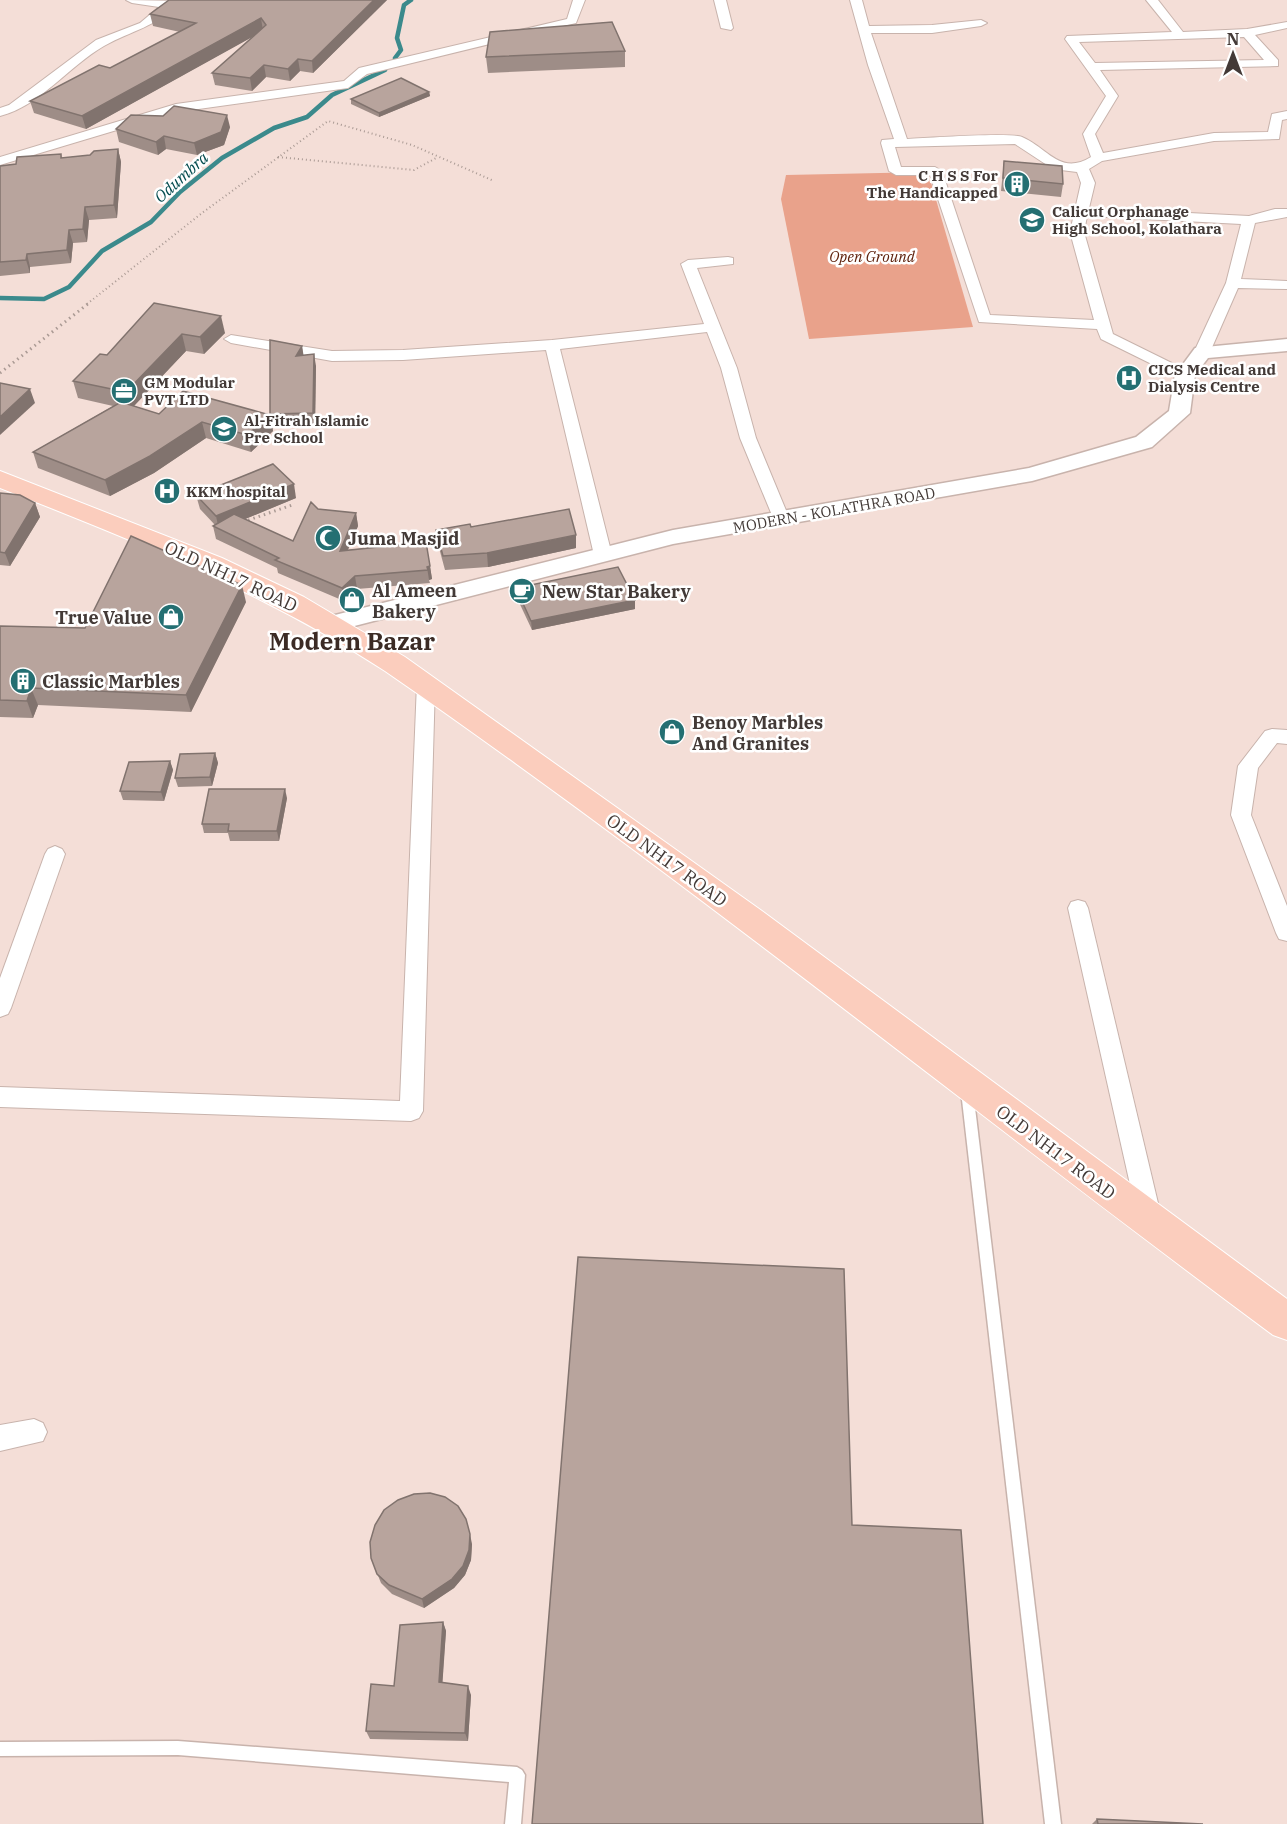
<svg xmlns="http://www.w3.org/2000/svg" width="1287" height="1824" viewBox="0 0 1287 1824" font-family="'IBM Plex Serif',serif">
<style>
.green{fill:#e9a28b}
.lines{fill:none;stroke-linecap:round;stroke-linejoin:round}
.stream{stroke:#3b8a8c;stroke-width:4.5}
.lane-casing{stroke:#c8b3ac;stroke-width:3}
.street-casing{stroke:#c8b3ac;stroke-width:2}
.secondary-casing{stroke:#c8b3ac;stroke-width:3}
.primary-casing{stroke:#fff;stroke-width:2}
.path-far1{stroke:#aa9a94;stroke-width:2;stroke-dasharray:1 3;stroke-linecap:butt}
.path{stroke:#aa9a94;stroke-width:3;stroke-dasharray:1.5 4;stroke-linecap:butt}
.lane{fill:#fff;fill-rule:evenodd}
.street{fill:#fff;fill-rule:evenodd}
.secondary{fill:#fff;fill-rule:evenodd}
.primary{fill:#fbcdbd;fill-rule:evenodd}
.wall{fill:#9e8d87}
.shaded-wall{fill:#81736e}
.building{fill:#b8a49d;stroke:#81736e;stroke-width:1.5}
.labels{text-anchor:middle;dominant-baseline:central;stroke-width:5;stroke-linejoin:round;paint-order:stroke}
.far-poi-label{font-size:15px;font-weight:bold;fill:#433a37;stroke:#fff;text-anchor:start}
.far-park-label{font-size:15px;font-style:italic;fill:#5f220d;stroke:#fff}
.far-street-label{font-size:15px;fill:#433a37;stroke:#fff}
.far-water-label{font-size:16px;font-style:italic;fill:#044c4f;stroke:#fff}
.poi-label{font-size:18px;font-weight:bold;fill:#433a37;stroke:#fff;text-anchor:start}
.street-label{font-size:18px;fill:#433a37;stroke:#fff}
.district-label{font-size:24px;font-weight:bold;fill:#3b2b25;stroke:#fff}
</style>
<rect width="100%" height="100%" fill="#f4ded7"/>
<path class="green" d="M928,172L973,327L809,339L781,199L786,175Z"/>
<g class="lines">
<g class="stream">
<path d="M395,58L401,50L397,38L404,5L411,0"/>
<path d="M0,298L44,299L69,287L102,251L151,222L180,192L222,158L274,128L307,117L332,95L385,70"/>
</g>
<defs>
<g id="lane">
<path d="M967,1086L971,1088L973,1091L1061,1824H1045L961,1091L963,1088Z"/>
<path d="M178,1741L517,1767L522,1770L525,1775L521,1824H505L509,1782L178,1755L0,1756V1742Z"/>
</g>
<g id="street">
<path d="M126,0L180,1C156,28 132,30 104,46C69,66 40,106 0,116V108L9,105L96,40L140,23L159,7L132,3Z"/>
<path d="M573,0H585L576,23L367,74L348,88L177,112L0,165V157L176,104L344,81L359,68L567,19Z"/>
<path d="M714,0H726L733,28L731,30L721,28Z"/>
<path d="M850,0H862L869,26L932,25L981,20L987,23L981,26L932,33H871L907,139C927,138 1009,132 1022,137C1048,148 1060,176 1091,157L1083,134L1106,96L1065,39L1067,36L1172,32L1146,0H1158L1183,32L1247,29L1287,22V28L1255,35L1278,60V66L1100,70L1118,96L1095,134L1103,153L1214,133L1268,132L1272,114L1287,111V119L1282,120L1279,139L1214,141L1102,161L1089,169L1095,183L1089,208L1249,216L1275,209H1287V217L1255,223L1241,279L1287,281V289L1238,288L1210,352L1202,357L1197,355L1194,352L1226,283L1241,224L1087,216L1084,232L1113,334L1190,372L1193,375L1190,378H1180L1101,339L1097,329L979,322L930,175H896L889,171L881,143L882,140L894,139L868,65ZM1244,37L1264,60L1095,63L1079,42ZM1015,144L1053,169L1077,172L1081,183L1070,232L1094,320L990,315L942,171L935,167H901L895,147Z"/>
<path d="M728,257L733,258V264L697,268L737,368L756,438L790,520L782,525L774,520L740,438L721,368L707,332L560,349L612,555L603,560L594,555L546,350L403,360L332,361L231,343L224,339L231,335L332,351L403,350L552,340L704,324L681,264L688,260Z"/>
<path d="M426,677L433,679L435,683L423,1111L419,1118L411,1121L0,1107V1087L400,1101L417,683L419,679Z"/>
<path d="M1272,729L1287,730V744L1277,743L1258,768L1251,815L1287,906V941L1279,939L1276,933L1231,815L1238,766L1265,731Z"/>
<path d="M55,846L62,849L65,854L11,1008L8,1014L0,1017V978L45,854L48,849Z"/>
<path d="M1078,900L1085,902L1088,908L1162,1220L1159,1228L1150,1231L1141,1228L1138,1220L1068,908L1071,902Z"/>
<path d="M34,1419L43,1423L47,1432L43,1441L0,1451V1425Z"/>
</g>
<path id="secondary" d="M1287,339V351L1208,358L1195,375L1190,413L1152,447L1032,481L673,544L331,632L322,630L319,624L322,618L331,616L673,530L1029,468L1136,437L1169,411L1175,375L1195,348Z"/>
<path id="primary" d="M0,471L222,558L304,597L405,657L762,911L1287,1299V1340L1273,1335C976,1115 689,881 385,671C264,592 133,540 0,488Z"/>
</defs>
<use href="#lane" class="lane-casing"/>
<use href="#street" class="street-casing"/>
<use href="#secondary" class="secondary-casing"/>
<use href="#primary" class="primary-casing"/>
<g class="path-far1">
<path d="M278,157L414,170L438,157"/>
<path d="M87,304L202,213L328,121L412,145L494,181"/>
</g>
<g class="path">
<path d="M0,373L89,303"/>
<path d="M243,522L295,504"/>
</g>
<use href="#lane" class="lane"/>
<use href="#street" class="street"/>
<use href="#secondary" class="secondary"/>
<use href="#primary" class="primary"/>
</g>
<g class="wall">
<path d="M387,0L313,73L300,71L290,81L266,77L252,91L215,85L212,73L255,35L86,129L34,113L30,101L110,68L180,32L153,26L150,14Z"/>
<path d="M625,51V67L488,73L486,57Z"/>
<path d="M429,92L430,96L379,117L351,104V99Z"/>
<path d="M230,127L224,145L197,155L166,149L158,155L119,142L116,129Z"/>
<path d="M118,149L121,162L117,218L89,220L87,242L73,243L71,263L30,267V273L0,276V166L16,164L61,154L62,158L90,155Z"/>
<path d="M1004,161L1063,184L1061,197L1001,191Z"/>
<path d="M154,303L225,333L204,354L186,351L134,406L159,414H270L302,346L303,355L316,366L315,425L272,426L273,431L251,452L206,438L154,473L110,496L38,468L33,452L113,406L78,398L73,381L107,355Z"/>
<path d="M0,493L35,503L40,517L10,566L0,565Z"/>
<path d="M196,495L296,498L245,519L293,541L318,509L356,513L358,526L348,550L426,542L432,579L429,580L430,583L357,589L344,601L278,573L277,568L216,539L213,526L215,525L200,509Z"/>
<path d="M471,527L576,548L488,567L445,570L438,544L436,530Z"/>
<path d="M516,588L635,600V609L532,630L517,598Z"/>
<path d="M246,602L191,712L38,705L33,718L0,717V626L85,628Z"/>
<path d="M215,753L218,763L212,786L178,787L175,778Z"/>
<path d="M170,761L173,770L164,801L123,800L120,791Z"/>
<path d="M287,798L279,841H230L228,833H204L202,824Z"/>
<path d="M472,1544L471,1560L465,1575L454,1588L424,1608L392,1594L381,1583L371,1558Z"/>
<path d="M443,1622L446,1631L442,1682L471,1695L468,1741L370,1739L366,1731Z"/>
<path d="M1097,1819L1203,1824H1092Z"/>
</g>
<g class="shaded-wall">
<path d="M374,0H387L313,73L312,61Z"/>
<path d="M261,18L263,31L86,129L82,116Z"/>
<path d="M298,59L300,71L290,81L288,69Z"/>
<path d="M264,65L266,77L252,91L250,78Z"/>
<path d="M429,92L430,96L379,117V113Z"/>
<path d="M227,115L230,127L224,145L197,155L194,143Z"/>
<path d="M164,136L166,149L158,155L156,142Z"/>
<path d="M118,149L121,162L117,218L114,205Z"/>
<path d="M85,207L89,220L87,242L83,229Z"/>
<path d="M69,230L73,243L71,263L67,250Z"/>
<path d="M27,254L30,267V273L26,260Z"/>
<path d="M221,316L225,333L204,354L200,337Z"/>
<path d="M182,334L186,351L131,409L126,392Z"/>
<path d="M302,346L304,358L296,356Z"/>
<path d="M314,354L316,366L315,425L313,413Z"/>
<path d="M30,389L35,403L0,435V417Z"/>
<path d="M270,415L273,431L251,452L247,435Z"/>
<path d="M202,422L206,438L154,473L110,496L105,480Z"/>
<path d="M294,484L296,498L219,530L216,516Z"/>
<path d="M35,503L40,517L10,566L5,553Z"/>
<path d="M356,513L358,526L342,563L340,551Z"/>
<path d="M576,535V548L488,567L487,553Z"/>
<path d="M430,566L432,579L429,580L427,567Z"/>
<path d="M355,576L357,589L344,601L342,588Z"/>
<path d="M242,585L246,602L191,712L186,695Z"/>
<path d="M635,600V609L532,630L531,621Z"/>
<path d="M31,688L38,705L33,718L27,701Z"/>
<path d="M215,753L218,763L212,786L210,777Z"/>
<path d="M170,761L173,770L164,801L161,792Z"/>
<path d="M285,789L287,798L279,841L277,831Z"/>
<path d="M470,1534L472,1544L471,1560L465,1575L454,1588L424,1608L422,1599Z"/>
<path d="M443,1622L446,1631L442,1690L439,1682Z"/>
<path d="M468,1686L471,1695L468,1741L465,1733Z"/>
</g>
<g class="building">
<path d="M169,0H374L312,61L298,59L288,69L264,65L250,78L212,73L266,25L261,18L82,116L30,101L99,65L110,68L196,23L150,14Z"/>
<path d="M612,22L625,51L486,57L490,32Z"/>
<path d="M401,78L429,92L379,113L351,99Z"/>
<path d="M174,106L227,115L221,132L194,143L164,136L156,142L116,129L131,115L163,116Z"/>
<path d="M118,149L114,205L85,207L83,229L69,230L67,250L27,254L26,260L0,262V166L16,164L17,157L61,154V158L90,155L94,151Z"/>
<path d="M1004,161L1062,166L1063,184L1003,178Z"/>
<path d="M154,303L221,316L200,337L182,334L126,392L73,381L100,354L107,355Z"/>
<path d="M270,340L302,346L296,356L314,354L313,413L270,414Z"/>
<path d="M0,383L30,389L0,417Z"/>
<path d="M183,391L270,415L247,435L202,422L150,456L105,480L33,452L121,402L159,414Z"/>
<path d="M273,464L294,484L216,516L196,495Z"/>
<path d="M0,493L20,495L35,503L5,553L0,552Z"/>
<path d="M311,502L318,509L356,513L340,551L426,542L430,566L427,567L428,570L355,576L342,588L275,560L279,558L213,526L234,514L293,541Z"/>
<path d="M569,509L576,535L487,553L443,556L436,530L470,524L471,527Z"/>
<path d="M131,536L242,585L186,695L31,688L27,701L0,700V626L85,628Z"/>
<path d="M618,567L635,600L531,621L516,588Z"/>
<path d="M215,753L210,777L175,778L180,754Z"/>
<path d="M170,761L161,792L120,791L129,762Z"/>
<path d="M209,789H285L277,831H228L229,824H202Z"/>
<path d="M578,1257L844,1269L852,1525L961,1530L983,1824H532Z"/>
<path d="M430,1493L445,1497L458,1506L466,1519L470,1534L469,1550L463,1566L452,1579L422,1599L389,1585L377,1574L371,1558L370,1542L375,1525L384,1510L398,1500L414,1494Z"/>
<path d="M443,1622L439,1682L468,1686L465,1733L366,1731L371,1684L394,1686L400,1625Z"/>
<path d="M1097,1819L1203,1824H1098Z"/>
</g>
<defs>
<symbol id="building-disc" viewBox="-11 -11 22 22"><circle r="9.5" fill="#246f72" stroke="#fff"/><path d="M-4-6H4V6H1V3H-1V6H-4ZM-2.5-4.3h1.7v1.8h-1.7ZM.8-4.3h1.7v1.8H.8ZM-2.5-1h1.7V.8h-1.7ZM.8-1h1.7V.8H.8Z" fill="#fff"/></symbol>
<symbol id="school-disc" viewBox="-11 -11 22 22"><circle r="9.5" fill="#246f72" stroke="#fff"/><path d="M0-5L7-2L0 1L-7-2ZM-4 1L0 2.5L4 1V4Q0 6-4 4Z" fill="#fff"/></symbol>
<symbol id="hospital-disc" viewBox="-11 -11 22 22"><circle r="9.5" fill="#246f72" stroke="#fff"/><path d="M-5-5h3v3.5h4V-5h3V5h-3V1.5h-4V5h-3Z" fill="#fff"/></symbol>
<symbol id="office-disc" viewBox="-11 -11 22 22"><circle r="9.5" fill="#246f72" stroke="#fff"/><path d="M-6-3h4V-5.5h4V-3h4V5H-6ZM-1-4.5V-3h2v-1.5ZM-6 0V1H6V0Z" fill="#fff"/></symbol>
<symbol id="mosque-disc" viewBox="-11 -11 22 22"><circle r="9.5" fill="#246f72" stroke="#fff"/><path d="M3.5-4.9A6 6 0 1 0 3.5 4.9A5 5 0 1 1 3.5-4.9Z" fill="#fff"/></symbol>
<symbol id="cafe-disc" viewBox="-11 -11 22 22"><circle r="9.5" fill="#246f72" stroke="#fff"/><path d="M-5.5-4.5H6V0H3Q3 3.5 0 3.5H-2.5Q-5.5 3.5-5.5 0ZM3-3.2v2h1.7v-2ZM-6 4.5H4V6H-6Z" fill="#fff"/></symbol>
<symbol id="shop-disc" viewBox="-11 -11 22 22"><circle r="9.5" fill="#246f72" stroke="#fff"/><path d="M-5-2.5h2.3a2.7 3.5 0 0 1 5.4 0H5L5.5 6h-11ZM-1.5-2.5h3a1.5 2.3 0 0 0-3 0Z" fill="#fff"/></symbol>
</defs>
<g fill-rule="evenodd">
<use href="#building-disc" x="1002" y="169" width="30" height="30"/>
<use href="#school-disc" x="1017" y="205" width="30" height="30"/>
<use href="#hospital-disc" x="1114" y="363" width="30" height="30"/>
<use href="#office-disc" x="109" y="376" width="30" height="30"/>
<use href="#school-disc" x="209" y="414" width="30" height="30"/>
<use href="#hospital-disc" x="152" y="476" width="30" height="30"/>
<use href="#mosque-disc" x="313" y="523" width="30" height="30"/>
<use href="#cafe-disc" x="507" y="576" width="30" height="30"/>
<use href="#shop-disc" x="337" y="585" width="30" height="30"/>
<use href="#shop-disc" x="156" y="602" width="30" height="30"/>
<use href="#building-disc" x="8" y="666" width="30" height="30"/>
<use href="#shop-disc" x="657" y="717" width="30" height="30"/>
</g>
<g class="labels">
<g class="far-poi-label">
<text x="998" y="175" text-anchor="end">C H S S For<tspan x="998" dy="17">The Handicapped</tspan></text>
<text x="1052" y="211">Calicut Orphanage<tspan x="1052" dy="17">High School, Kolathara</tspan></text>
<text x="1148" y="369">CICS Medical and<tspan x="1148" dy="17">Dialysis Centre</tspan></text>
<text x="144" y="382">GM Modular<tspan x="144" dy="17">PVT LTD</tspan></text>
<text x="244" y="420">Al-Fitrah Islamic<tspan x="244" dy="17">Pre School</tspan></text>
<text x="186" y="491">KKM hospital</text>
</g>
<g class="far-park-label">
<text x="872" y="256">Open Ground</text>
</g>
<g class="far-street-label">
<text transform="translate(834 510) rotate(-10)">MODERN - KOLATHRA ROAD</text>
</g>
<g class="far-water-label">
<text transform="translate(181 177) rotate(-42)">Odumbra</text>
</g>
<g class="poi-label">
<text x="348" y="538">Juma Masjid</text>
<text x="372" y="590">Al Ameen<tspan x="372" dy="21">Bakery</tspan></text>
<text x="542" y="591">New Star Bakery</text>
<text x="152" y="617" text-anchor="end">True Value</text>
<text x="42" y="681">Classic Marbles</text>
<text x="692" y="722">Benoy Marbles<tspan x="692" dy="21">And Granites</tspan></text>
</g>
<g class="street-label">
<text transform="translate(231 576) rotate(25)">OLD NH17 ROAD</text>
<text transform="translate(667 860) rotate(36)">OLD NH17 ROAD</text>
<text transform="translate(1056 1152) rotate(37)">OLD NH17 ROAD</text>
</g>
<g class="district-label">
<text x="352" y="641">Modern Bazar</text>
</g>
</g>
<g transform="translate(1233 54)" stroke="#ffffff" stroke-width="4.5" paint-order="stroke">
<path d="M0-4.5L10 22L0 15L-10 22Z" fill="#433a37"/>
<text y="-9" font-size="16" font-weight="bold" text-anchor="middle" fill="#433a37">N</text>
</g>
</svg>
